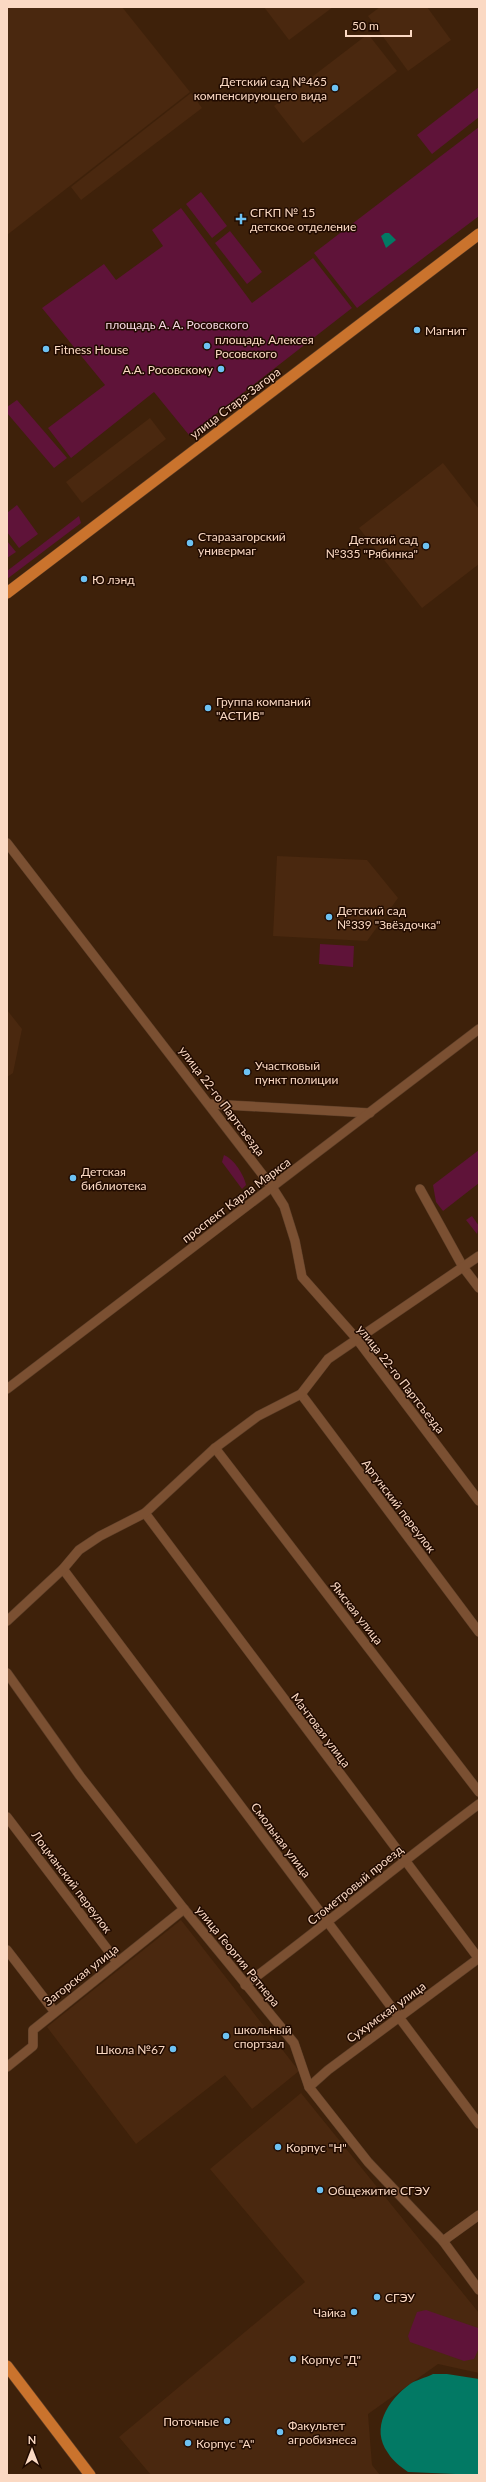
<svg xmlns="http://www.w3.org/2000/svg" width="486" height="2482" viewBox="0 0 486 2482" font-family="Lato,sans-serif">
<style>
.built{fill:#4a280f}
.green{fill:#5f1339}
.water{fill:#027964}
.lines{fill:none;stroke-linecap:round;stroke-linejoin:round}
.minor-casing{stroke:#5c3e28;stroke-width:10}
.major-casing{stroke:#5c3e28;stroke-width:12}
.minor{stroke:#7b5032;stroke-width:9}
.major{stroke:#ca732d;stroke-width:11}
.poi-dot{fill:#6dc2f3;stroke:#210b00;stroke-width:1.5}
.labels{text-anchor:middle;dominant-baseline:central;stroke-width:3;stroke-linejoin:round;paint-order:stroke}
.poi-label{font-size:12px;fill:#fbd9c3;stroke:#210b00;text-anchor:start}
.park-label{font-size:12px;fill:#f7d7e2;stroke:#210b00}
.street-label{font-size:12px;fill:#fbd9c3;stroke:#210b00}
</style>
<rect width="100%" height="100%" fill="#3e210a"/>
<g class="built">
<path d="M7,7H122L190,92L7,235Z"/>
<path d="M264,7H333L289,40Z"/>
<path d="M380,7H427L451,40L408,71L368,16Z"/>
<path d="M368,34L397,71L303,143L274,106Z"/>
<path d="M191,93L202,108L81,200L71,187Z"/>
<path d="M150,418L166,439L82,503L66,482Z"/>
<path d="M443,463L479,509V564L422,608L359,528Z"/>
<path d="M277,856L367,860L398,898L367,941L273,936Z"/>
<path d="M7,1010L22,1029L13,1073L7,1077Z"/>
<path d="M181,1920L299,2071L252,2109L225,2075L136,2144L47,2027Z"/>
<path d="M301,2093L479,2313V2373L438,2364L368,2414L372,2465L380,2475H151L119,2437L305,2282L210,2169Z"/>
</g>
<g class="green">
<path d="M479,87V117L432,154L417,135Z"/>
<path d="M479,127V216L357,308L314,253Z"/>
<path d="M201,192L227,226L212,238L186,204Z"/>
<path d="M181,208L252,303L313,258L352,308L189,435L154,392L71,458L48,428L105,385L42,308L104,264L116,280L163,246L152,230Z"/>
<path d="M230,231L262,272L247,284L215,243Z"/>
<path d="M17,400L67,458L54,468L7,413V407Z"/>
<path d="M17,505L38,534L19,548L7,532V513Z"/>
<path d="M79,516L81,523L7,579V571Z"/>
<path d="M7,541L16,552L7,558Z"/>
<path d="M320,944L354,946L353,967L319,964Z"/>
<path d="M479,1150V1183L443,1211L436,1202L433,1185Z"/>
<path d="M224,1155C234,1159 244,1175 246,1185L242,1189L222,1162Z"/>
<path d="M472,1216L479,1226L477,1234L466,1220Z"/>
<path d="M426,2310L478,2328L479,2348L474,2359L464,2361L410,2342L408,2336L417,2312Z"/>
</g>
<g class="water">
<path d="M385,233H389L396,240L386,248L381,236Z"/>
<path d="M433,2374H447L479,2379V2475L408,2472C401,2467 393,2461 388,2453C370,2428 388,2400 410,2384C416,2380 425,2378 433,2374Z"/>
</g>
<g class="lines">
<defs>
<g id="minor">
<path d="M7,843L272,1187L284,1206L295,1241L302,1277L356,1338L479,1501"/>
<path d="M209,1104L370,1113"/>
<path d="M420,1189L463,1267L479,1288"/>
<path d="M7,1389L479,1029"/>
<path d="M301,1394L479,1632"/>
<path d="M215,1448L479,1792"/>
<path d="M145,1513L479,1959"/>
<path d="M63,1569L479,2124"/>
<path d="M7,1621L63,1569L79,1550L100,1536L145,1513L215,1448L258,1416L301,1394L328,1359L479,1256"/>
<path d="M7,1673L80,1776L184,1909L294,2043L309,2087L368,2162L443,2241L479,2290"/>
<path d="M7,1817L117,1962"/>
<path d="M7,1950L54,2011"/>
<path d="M245,1985C324,1926 400,1863 479,1804"/>
<path d="M7,2067L33,2046V2030L184,1909"/>
<path d="M309,2087L328,2070L479,1958"/>
<path d="M443,2241L479,2215"/>
</g>
<g id="major">
<path d="M7,593L479,234"/>
<path d="M7,2366L90,2475"/>
</g>
</defs>
<use href="#minor" class="minor-casing"/>
<use href="#major" class="major-casing"/>
<use href="#minor" class="minor"/>
<use href="#major" class="major"/>
</g>
<g class="poi-dot">
<circle cx="335" cy="88" r="4"/>
<path d="M239 213h4v4h4v4h-4v4h-4v-4h-4v-4h4z"/>
<circle cx="417" cy="330" r="4"/>
<circle cx="207" cy="346" r="4"/>
<circle cx="46" cy="349" r="4"/>
<circle cx="221" cy="369" r="4"/>
<circle cx="190" cy="543" r="4"/>
<circle cx="426" cy="546" r="4"/>
<circle cx="84" cy="579" r="4"/>
<circle cx="208" cy="708" r="4"/>
<circle cx="329" cy="917" r="4"/>
<circle cx="247" cy="1072" r="4"/>
<circle cx="73" cy="1178" r="4"/>
<circle cx="226" cy="2036" r="4"/>
<circle cx="173" cy="2049" r="4"/>
<circle cx="278" cy="2147" r="4"/>
<circle cx="320" cy="2190" r="4"/>
<circle cx="377" cy="2297" r="4"/>
<circle cx="354" cy="2312" r="4"/>
<circle cx="293" cy="2359" r="4"/>
<circle cx="227" cy="2421" r="4"/>
<circle cx="280" cy="2432" r="4"/>
<circle cx="188" cy="2443" r="4"/>
</g>
<g class="labels">
<g class="poi-label">
<text x="327" y="81" text-anchor="end">Детский сад №465<tspan x="327" dy="14">компенсирующего вида</tspan></text>
<text x="250" y="212">СГКП № 15<tspan x="250" dy="14">детское отделение</tspan></text>
<text x="425" y="330">Магнит</text>
<text x="215" y="339">площадь Алексея<tspan x="215" dy="14">Росовского</tspan></text>
<text x="54" y="349">Fitness House</text>
<text x="213" y="369" text-anchor="end">А.А. Росовскому</text>
<text x="198" y="536">Старазагорский<tspan x="198" dy="14">универмаг</tspan></text>
<text x="418" y="539" text-anchor="end">Детский сад<tspan x="418" dy="14">№335 "Рябинка"</tspan></text>
<text x="92" y="579">Ю лэнд</text>
<text x="216" y="701">Группа компаний<tspan x="216" dy="14">"АСТИВ"</tspan></text>
<text x="337" y="910">Детский сад<tspan x="337" dy="14">№339 "Звёздочка"</tspan></text>
<text x="255" y="1065">Участковый<tspan x="255" dy="14">пункт полиции</tspan></text>
<text x="81" y="1171">Детская<tspan x="81" dy="14">библиотека</tspan></text>
<text x="234" y="2029">школьный<tspan x="234" dy="14">спортзал</tspan></text>
<text x="165" y="2049" text-anchor="end">Школа №67</text>
<text x="286" y="2147">Корпус "Н"</text>
<text x="328" y="2190">Общежитие СГЭУ</text>
<text x="385" y="2297">СГЭУ</text>
<text x="346" y="2312" text-anchor="end">Чайка</text>
<text x="301" y="2359">Корпус "Д"</text>
<text x="219" y="2421" text-anchor="end">Поточные</text>
<text x="288" y="2425">Факультет<tspan x="288" dy="14">агробизнеса</tspan></text>
<text x="196" y="2443">Корпус "А"</text>
</g>
<g class="park-label">
<text x="177" y="324">площадь А. А. Росовского</text>
</g>
<g class="street-label">
<text transform="translate(235 403) rotate(-37)">улица Стара-Загора</text>
<text transform="translate(222 1101) rotate(53)">улица 22-го Партсъезда</text>
<text transform="translate(236 1200) rotate(-37)">проспект Карла Маркса</text>
<text transform="translate(401 1379) rotate(52)">улица 22-го Партсъезда</text>
<text transform="translate(399 1506) rotate(53)">Аргунский переулок</text>
<text transform="translate(357 1613) rotate(52)">Ямская улица</text>
<text transform="translate(321 1730) rotate(53)">Мачтовая улица</text>
<text transform="translate(281 1840) rotate(53)">Смольная улица</text>
<text transform="translate(72 1882) rotate(53)">Лоцманский переулок</text>
<text transform="translate(355 1885) rotate(-39)">Стометровый проезд</text>
<text transform="translate(238 1956) rotate(51)">улица Георгия Ратнера</text>
<text transform="translate(81 1975) rotate(-38)">Загорская улица</text>
<text transform="translate(386 2012) rotate(-36)">Сухумская улица</text>
</g>
</g>
<rect width="486" height="2482" fill="none" stroke="#fbd9c3" stroke-width="16"/>
<g transform="translate(32 2450)" stroke="#210b00" stroke-width="3" paint-order="stroke">
<path d="M0-3L7 15L0 10L-7 15Z" fill="#fbd9c3"/>
<text y="-6" font-size="11" font-weight="bold" text-anchor="middle" fill="#fbd9c3">N</text>
</g>
<path d="M346 30v6h65v-6" fill="none" stroke="#fbd9c3" stroke-width="2"/>
<text x="352" y="30" font-size="12" fill="#fbd9c3" stroke="#210b00" stroke-width="3" paint-order="stroke">50 m</text>
</svg>
